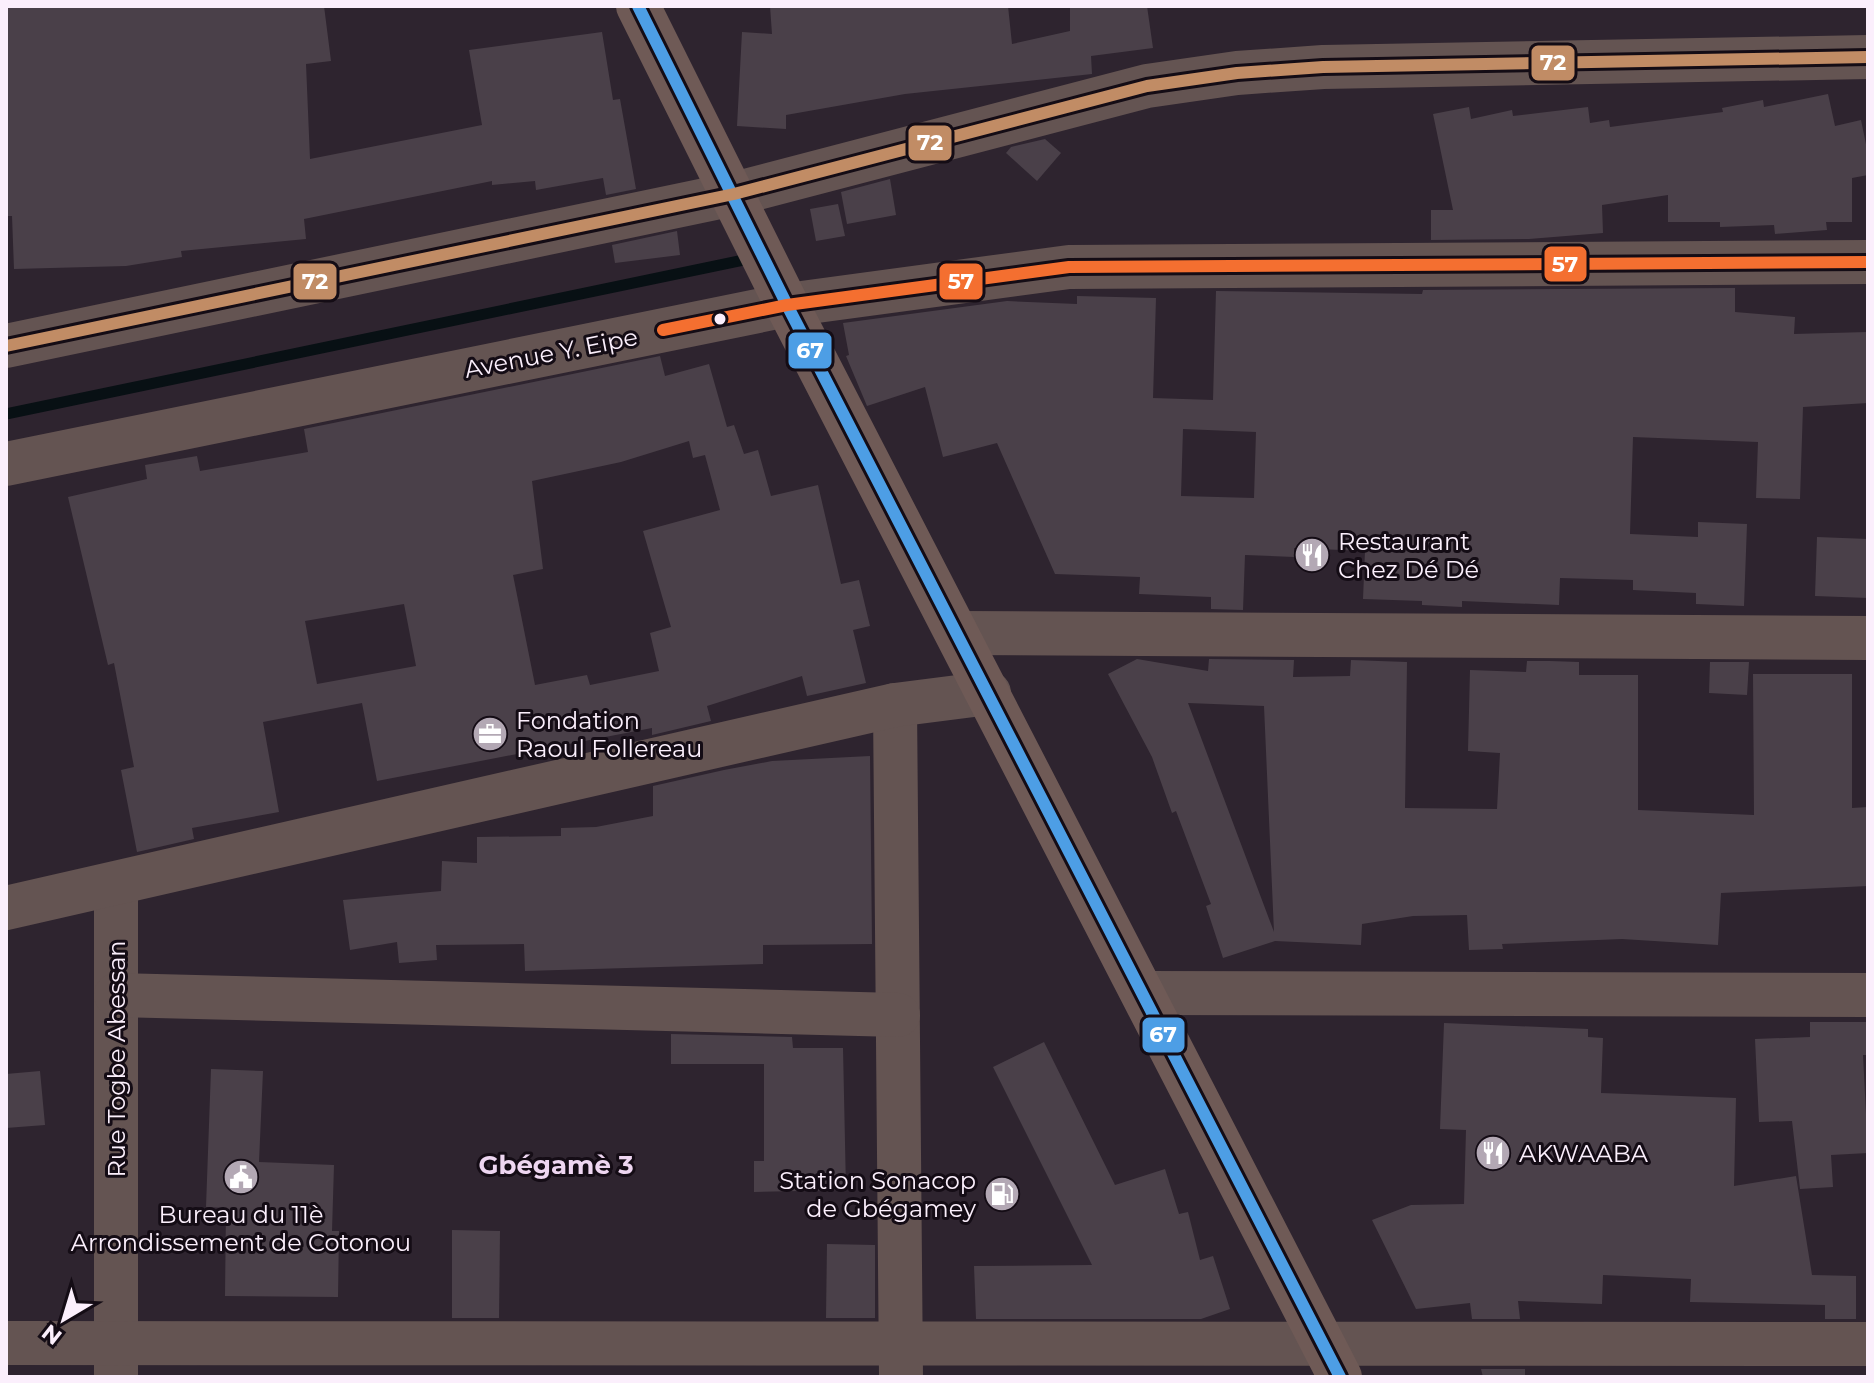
<svg xmlns="http://www.w3.org/2000/svg" width="1874" height="1383" viewBox="0 0 1874 1383" font-family="Montserrat,sans-serif">
<style>
.lines{fill:none;stroke-linecap:round;stroke-linejoin:round}
.stream{stroke:#081014;stroke-width:11}
.building{fill:#4a4049;fill-rule:evenodd}
.minor{stroke:#645452;stroke-width:44}
.major{stroke:#6f5a56;stroke-width:44}
.bus-1-casing{stroke:#140c15;stroke-width:18}
.bus-2-casing{stroke:#140c15;stroke-width:18}
.bus-3-casing{stroke:#140c15;stroke-width:18}
.bus-1{stroke:#4d9ee5;stroke-width:12}
.bus-2{stroke:#f46f30;stroke-width:12}
.bus-3{stroke:#c18c65;stroke-width:12}
.bus-dot{fill:#fbeffc;stroke:#140c15;stroke-width:3}
.labels{text-anchor:middle;dominant-baseline:central;stroke-width:6;stroke-linejoin:round;paint-order:stroke}
.street-label{font-size:24px;fill:#fbeffc;stroke:#140c15}
.poi-label{font-size:24px;fill:#fbeffc;stroke:#140c15;text-anchor:start}
.neighbourhood-label{font-size:26px;font-weight:bold;fill:#eed6f1;stroke:#140c15}
.line-badge{stroke:#140c15;stroke-width:3}
.badge-label{font-size:22px;text-anchor:middle;font-weight:bold;fill:#fff}
</style>
<rect width="100%" height="100%" fill="#2e242f"/>
<g class="lines">
<path class="stream" d="M6,414L753,258"/>
</g>
<g class="building">
<path d="M6,6H324L331,61L306,64L310,159L482,125L469,50L602,32L613,100L620,99L636,189L606,195L603,178L536,190L535,181L492,185V181L304,219L306,239L181,251L182,257L126,266L14,269L12,216H6Z"/>
<path d="M770,6H1008L1012,44L1070,31V6H1147L1153,48L1091,56L1092,74L905,94L786,115V129L737,126L742,32L772,34Z"/>
<path d="M1828,94L1835,126L1861,120L1868,154V175L1852,178V222H1826L1827,230L1775,234L1774,225L1720,227V222H1668V195L1602,205L1603,233L1529,239L1431,240V210H1453L1433,114L1469,107L1471,119L1512,110L1513,116L1588,107L1590,123L1609,120L1610,127L1723,112L1722,108L1763,100L1764,107Z"/>
<path d="M1045,139L1061,153L1037,181L1006,153L1011,147Z"/>
<path d="M890,179L896,215L847,224L841,192Z"/>
<path d="M838,204L845,236L816,241L810,209Z"/>
<path d="M677,231L680,255L615,263L612,245Z"/>
<path d="M1735,288V312L1795,317L1794,334L1868,332V403L1803,407L1800,499L1756,498L1758,442L1633,437L1630,534L1698,537V522L1747,524L1744,606L1696,604V593L1633,590V580L1560,578L1559,605L1462,601V607L1422,605V601L1363,599L1365,551L1294,548V557L1245,555L1243,610L1211,609V597L1139,594L1140,577L1055,574L997,443L943,457L925,387L867,406L846,356L849,355L843,323L1007,301L1077,304V296L1156,298L1153,398L1213,400L1216,291L1422,294L1423,290ZM1183,429L1256,432L1254,498L1181,496Z"/>
<path d="M660,356L665,376L709,364L727,427L734,425L744,454L758,450L771,496L818,485L841,584L859,580L870,626L853,630L866,683L807,696L802,676L707,706L711,721L652,735V728L377,781L362,703L263,722L279,812L192,828L194,839L137,852L121,770L134,767L114,663L108,665L68,497L147,479L145,465L197,456L200,471L308,452L304,429ZM689,441L693,458L705,455L720,510L643,531L671,627L650,633L659,671L590,685L587,675L535,685L513,575L543,569L532,481L621,462ZM404,604L416,666L317,684L305,621Z"/>
<path d="M1817,537L1868,539V598L1815,596Z"/>
<path d="M1137,659L1208,671L1209,659L1294,660L1293,677L1350,676L1351,660L1407,662L1405,808L1497,809L1500,753L1468,751L1470,670L1526,672L1527,661H1550L1579,662V675H1638V810L1754,815L1753,674H1852V808L1868,807V886L1721,893L1718,945L1622,939L1502,944L1503,949L1469,950L1467,915L1413,916L1362,924L1361,945L1275,941L1223,958L1206,906L1211,904L1176,811L1172,813L1152,757L1108,674ZM1188,703L1264,706L1274,932Z"/>
<path d="M1710,662H1749L1747,695L1709,693Z"/>
<path d="M870,756L872,944L763,945V964L525,971L524,944L436,945L437,960L399,963L397,942L350,950L343,900L441,891L442,861L477,863V837L561,836V828L596,827L653,816V786L724,770L772,761Z"/>
<path d="M1810,1022H1868V1055H1863L1868,1153L1831,1155L1833,1187L1800,1189L1792,1121L1759,1122L1755,1039L1810,1037Z"/>
<path d="M1444,1023L1588,1029V1037L1603,1038L1601,1093L1736,1098L1734,1186L1796,1176L1812,1275L1856,1276V1319H1825V1305L1690,1302L1691,1279L1603,1275L1602,1304L1518,1301L1520,1319H1472L1470,1303L1416,1309L1372,1220L1411,1205L1464,1204L1466,1130L1440,1129Z"/>
<path d="M671,1034L792,1037L793,1048H843L846,1190L754,1192V1161H764V1064H671Z"/>
<path d="M1044,1042L1115,1185L1165,1169L1179,1214L1188,1212L1200,1260L1213,1256L1230,1309L1201,1319H976L974,1266L1092,1265L993,1067Z"/>
<path d="M211,1069L263,1071L259,1162L334,1165L332,1231H339L338,1297L225,1296L226,1208L206,1207Z"/>
<path d="M40,1071L45,1125L6,1128V1074Z"/>
<path d="M452,1230L500,1231L499,1318H452Z"/>
<path d="M827,1244L875,1245V1318H826Z"/>
<path d="M1481,1369H1525V1377H1483Z"/>
</g>
<g class="lines">
<g class="minor">
<path d="M6,346L734,194L1147,86L1237,73L1323,67L1868,57"/>
<path d="M6,464L787,305L1069,267L1868,262"/>
<path d="M958,633L1868,638"/>
<path d="M895,705L901,1377"/>
<path d="M116,885V1377"/>
<path d="M6,908L895,705L989,693"/>
<path d="M1143,993L1868,995"/>
<path d="M116,995L898,1015"/>
<path d="M6,1343L1868,1344"/>
</g>
<path class="major" d="M638,6L787,305L1340,1377"/>
<defs>
<path id="bus-1" d="M638,6L787,305L1340,1377"/>
<path id="bus-2" d="M663,330L787,305L1069,267L1868,262"/>
<path id="bus-3" d="M6,346L734,194L1147,86L1237,73L1323,67L1868,57"/>
</defs>
<use href="#bus-1" class="bus-1-casing"/>
<use href="#bus-2" class="bus-2-casing"/>
<use href="#bus-3" class="bus-3-casing"/>
<use href="#bus-1" class="bus-1"/>
<use href="#bus-2" class="bus-2"/>
<use href="#bus-3" class="bus-3"/>
</g>
<defs>
<symbol id="restaurant-disc" viewBox="-11 -11 22 22"><circle r="9.5" fill="#b3a8b4" stroke="#140c15"/><path d="M-5-6h1v4h1v-4h1v4h1v-4h1v5L-1.5 .5V6h-2V.5L-5-1ZM5-6V6H3V1.5H1.5Q1.5-4 5-6Z" fill="#fff"/></symbol>
<symbol id="office-disc" viewBox="-11 -11 22 22"><circle r="9.5" fill="#b3a8b4" stroke="#140c15"/><path d="M-6-3h4V-5.5h4V-3h4V5H-6ZM-1-4.5V-3h2v-1.5ZM-6 0V1H6V0Z" fill="#fff"/></symbol>
<symbol id="civic-disc" viewBox="-11 -11 22 22"><circle r="9.5" fill="#b3a8b4" stroke="#140c15"/><path d="M-.6-6.5H3V-4.5H.6V-3L4-1V1h2V6H-6V1h2V-1L-.6-3ZM-1.2 2.5V6h2.4V2.5Z" fill="#fff"/></symbol>
<symbol id="fuel-disc" viewBox="-11 -11 22 22"><circle r="9.5" fill="#b3a8b4" stroke="#140c15"/><path d="M-5.5-6h7V0h2V4h1.3V-2.5L3-4.5l.8-.8L6-3V5H2.5V1h-1V6h-7ZM-4.2-4.7v3.2H.2V-4.7Z" fill="#fff"/></symbol>
</defs>
<g fill-rule="evenodd">
<use href="#restaurant-disc" x="1292" y="535" width="40" height="40"/>
<use href="#office-disc" x="470" y="714" width="40" height="40"/>
<use href="#restaurant-disc" x="1473" y="1133" width="40" height="40"/>
<use href="#civic-disc" x="221" y="1157" width="40" height="40"/>
<use href="#fuel-disc" x="982" y="1174" width="40" height="40"/>
</g>
<circle class="bus-dot" cx="720" cy="319" r="7"/>
<g class="labels">
<g class="street-label">
<text transform="translate(551 353) rotate(-11)">Avenue Y. Eipe</text>
<text transform="translate(116 1059) rotate(-90)">Rue Togbe Abessan</text>
</g>
<g class="poi-label">
<text x="1338" y="541">Restaurant<tspan x="1338" dy="28">Chez Dé Dé</tspan></text>
<text x="516" y="720">Fondation<tspan x="516" dy="28">Raoul Follereau</tspan></text>
<text x="1519" y="1153">AKWAABA</text>
<text x="976" y="1180" text-anchor="end">Station Sonacop<tspan x="976" dy="28">de Gbégamey</tspan></text>
<text x="241" y="1214" text-anchor="middle">Bureau du 11è<tspan x="241" dy="28">Arrondissement de Cotonou</tspan></text>
</g>
<g class="neighbourhood-label">
<text x="556" y="1165">Gbégamè 3</text>
</g>
</g>
<g class="line-badge">
<rect x="1530" y="44" width="46" height="38" rx="8" fill="#c18c65"/>
<rect x="907" y="124" width="46" height="38" rx="8" fill="#c18c65"/>
<rect x="1543" y="245" width="45" height="38" rx="8" fill="#f46f30"/>
<rect x="938" y="262" width="46" height="39" rx="8" fill="#f46f30"/>
<rect x="292" y="262" width="46" height="39" rx="8" fill="#c18c65"/>
<rect x="787" y="331" width="46" height="39" rx="8" fill="#4d9ee5"/>
<rect x="1141" y="1016" width="45" height="38" rx="8" fill="#4d9ee5"/>
</g>
<g class="badge-label">
<text x="1553" y="70">72</text>
<text x="930" y="150">72</text>
<text x="1565" y="272">57</text>
<text x="961" y="289">57</text>
<text x="315" y="289">72</text>
<text x="810" y="358">67</text>
<text x="1163" y="1042">67</text>
</g>
<rect width="1874" height="1383" fill="none" stroke="#fbeffc" stroke-width="16"/>
<g transform="translate(64 1319) rotate(218)" stroke="#140c15" stroke-width="6" paint-order="stroke">
<path d="M0-6L14 30L0 20L-14 30Z" fill="#fbeffc"/>
<text y="-12" font-size="22" font-weight="bold" text-anchor="middle" fill="#fbeffc">N</text>
</g>
</svg>
